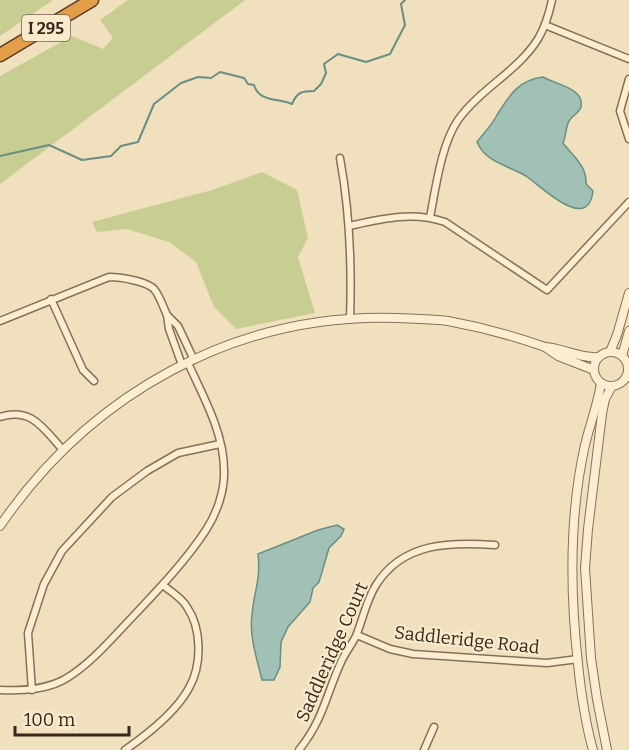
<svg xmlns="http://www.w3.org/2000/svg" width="629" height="750" viewBox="0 0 629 750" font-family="Bitter,serif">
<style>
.green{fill:#c8ce91}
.water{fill:#a1c1b7;stroke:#688f84;stroke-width:1.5}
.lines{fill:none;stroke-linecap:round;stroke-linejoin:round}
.stream{stroke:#688f84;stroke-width:2}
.minor-casing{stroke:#887056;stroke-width:9}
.tertiary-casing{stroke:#887056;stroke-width:10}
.motorway-casing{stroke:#563e2b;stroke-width:15}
.minor{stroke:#faedd1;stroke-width:6}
.tertiary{stroke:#faedd1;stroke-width:8}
.motorway{stroke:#e49d49;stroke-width:12}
.labels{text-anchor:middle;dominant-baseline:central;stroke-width:4.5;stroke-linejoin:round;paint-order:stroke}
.shield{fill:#f7eacd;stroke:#716250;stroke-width:1.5}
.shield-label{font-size:16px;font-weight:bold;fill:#37281b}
.street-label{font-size:18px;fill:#37281b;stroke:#f7eacd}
</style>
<rect width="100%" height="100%" fill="#f0e0be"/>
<g class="green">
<path d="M2,0H53L0,36V1Z"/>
<path d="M128,0H245L0,184V76L72,36L103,49L113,38L100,20Z"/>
<path d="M262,172L297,190L308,238L298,257L315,313L236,329L214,307L196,262L169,242L127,229L97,232L92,222L212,190Z"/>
</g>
<g class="water">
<path d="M543,77C554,84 585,88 581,107C579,113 572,116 569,121C566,126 566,136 563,143C573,156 587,166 586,184L593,191C588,234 541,186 526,176C508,165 486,163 477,142C484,133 492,125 497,115C509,96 518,80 543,77Z"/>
<path d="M337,525L344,529L341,536L329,548L319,582L313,588L310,602L288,627L281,642L280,667L274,680H262C257,659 249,636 252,615C254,590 261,581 258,554L318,530Z"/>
</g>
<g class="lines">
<path class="stream" d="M0,156L49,145L82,160L111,156L121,146L138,142L154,104L181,83L198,77L211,78L220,72L244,78L248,84L254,85C259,102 278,98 292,104C297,92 302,91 314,91L321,84L326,73L324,64L338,54L366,62L390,54L405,25L401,4L405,0"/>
<defs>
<g id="minor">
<path d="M545,25L629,59"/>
<path d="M629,79L620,111L629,139"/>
<path d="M340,158C350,213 352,263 350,319"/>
<path d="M430,217C436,187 441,145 458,120C480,89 518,71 538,39C545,27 549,14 552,0"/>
<path d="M349,226C381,219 412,211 445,222L547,290L629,202"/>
<path d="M51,299L83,370L94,381"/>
<path d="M0,321L109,277C120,277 146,281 154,289C160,296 163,307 167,315"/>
<path d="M182,365L169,329L167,315L178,326L194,360"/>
<path d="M628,369L629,370"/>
<path d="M625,378H629"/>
<path d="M0,417C32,407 43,428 63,450"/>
<path d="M357,635L390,649L413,654L547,663L578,659"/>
<path d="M0,690C23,691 50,690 70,676C90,663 107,644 123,627C152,596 183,565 206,530C217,513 225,490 224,470C224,433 203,396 188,363"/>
<path d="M32,690L28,633L44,584L62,551L112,497L147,471L178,453L220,444"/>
<path d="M125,750C148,734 176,712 189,688C202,665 202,629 187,607C182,598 171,592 163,585"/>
<path d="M299,750C324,719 326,694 342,660C346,652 352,644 356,636C363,619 366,601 376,585C403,542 450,542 495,545"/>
<path d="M424,750L434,727"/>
</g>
<g id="tertiary">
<circle cx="611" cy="369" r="17"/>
<path d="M610,352L617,335L629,293"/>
<path d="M622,356L629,331"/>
<path d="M594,370L558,356L545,347C563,348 581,359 599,357"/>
<path d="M0,526C90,394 236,312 398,318C415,319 432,319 448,321C481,327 514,336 545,347"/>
<path d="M593,750C585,722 581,693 578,664C570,592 569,516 585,445C590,424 598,404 601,383"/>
<path d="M607,750L597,699L591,658L585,568L588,529L602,414L605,399L612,386"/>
</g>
<path id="motorway" d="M0,55L92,0"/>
</defs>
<use href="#minor" class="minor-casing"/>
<use href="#tertiary" class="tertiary-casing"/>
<use href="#motorway" class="motorway-casing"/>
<use href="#minor" class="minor"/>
<use href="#tertiary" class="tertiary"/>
<use href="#motorway" class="motorway"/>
</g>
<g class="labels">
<rect class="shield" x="22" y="15" width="48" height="26" rx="4.5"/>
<g class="shield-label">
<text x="46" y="28">I 295</text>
</g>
<g class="street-label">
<text transform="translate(467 640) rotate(6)">Saddleridge Road</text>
<text transform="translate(332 652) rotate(-66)">Saddleridge Court</text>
</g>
</g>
<path d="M15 726v9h114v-9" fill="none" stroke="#37281b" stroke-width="3"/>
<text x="24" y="726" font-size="18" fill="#37281b" stroke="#f7eacd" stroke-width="4.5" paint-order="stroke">100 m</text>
</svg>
